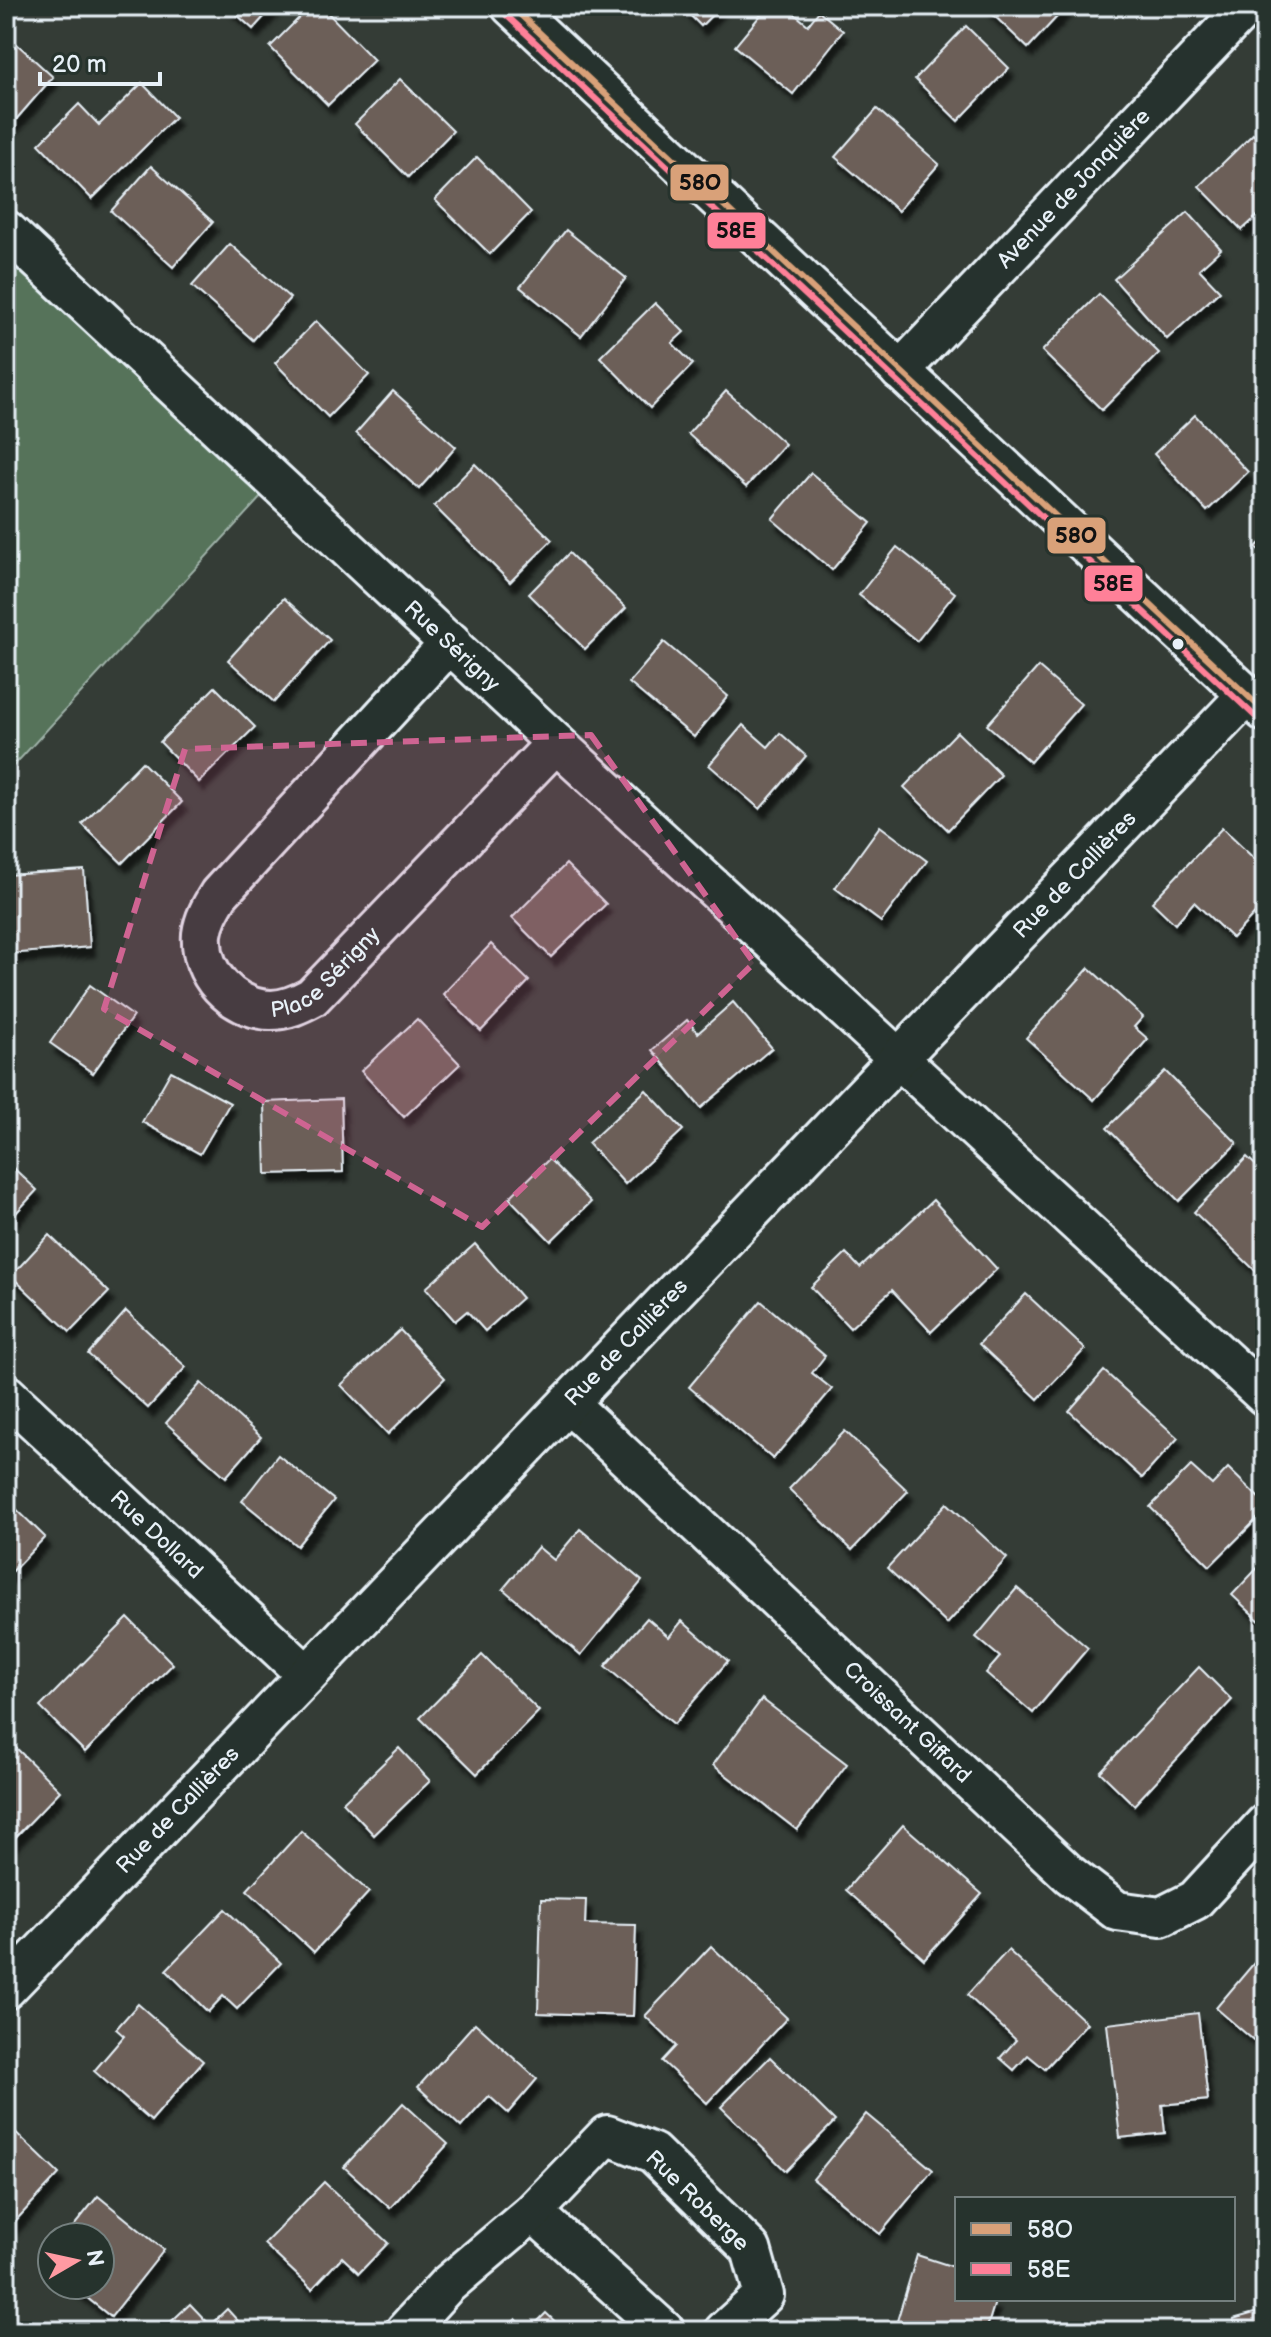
<svg xmlns="http://www.w3.org/2000/svg" width="1271" height="2337" viewBox="0 0 1271 2337" font-family="'Balsamiq Sans',sans-serif">
<style>
.green{fill:#56735a;stroke:#9fb2a9;stroke-width:2}
.building{fill:#6c5f59;stroke:#e8f1f8;stroke-width:2;filter:url(#shadow)}
.lines{fill:none;stroke-linecap:round;stroke-linejoin:round}
.minor-casing{stroke:#e8f1f8;stroke-width:44}
.minor{stroke:#26332d;stroke-width:38}
.bus-1-casing{stroke:#26332d;stroke-width:12}
.bus-2-casing{stroke:#26332d;stroke-width:12}
.bus-1{stroke:#d9a179;stroke-width:6}
.bus-2{stroke:#ff8098;stroke-width:6}
.marked{fill:#cf6492;fill-opacity:0.2;stroke:#cf6492;stroke-width:6;stroke-dasharray:16 10;stroke-linejoin:round}
.bus-dot{fill:#e8f1f8;stroke:#26332d;stroke-width:3}
.labels{text-anchor:middle;dominant-baseline:central;stroke-width:7;stroke-linejoin:round;paint-order:stroke}
.street-label{font-size:22px;fill:#e8f1f8;stroke:#26332d}
.line-badge{stroke:#26332d;stroke-width:3}
.pale-badge-label{font-size:22px;text-anchor:middle;font-weight:bold;fill:#111}
</style>
<defs>
<filter id="shadow"><feDropShadow dx="5" dy="9" stdDeviation="2" flood-color="#0009"/></filter>
</defs>
<rect width="100%" height="100%" fill="#343c36"/>
<filter id="ink" filterUnits="userSpaceOnUse"><feTurbulence type="fractalNoise" baseFrequency=".0125" numOctaves="2"/><feDisplacementMap in="SourceGraphic" scale="16" xChannelSelector="R" yChannelSelector="G"/><feConvolveMatrix kernelMatrix="1 2 1 2 8 2 1 2 1" color-interpolation-filters="sRGB"/></filter>
<g filter="url(#ink)">
<path class="green" d="M6,259L262,496L9,771L6,769Z"/>
<g class="building">
<path d="M227,6H274L253,29Z"/>
<path d="M311,6H321L374,60L328,105L270,47Z"/>
<path d="M681,6H721L701,26Z"/>
<path d="M768,6H785L808,25L819,11L843,31L793,94L735,46Z"/>
<path d="M984,6H1067L1028,48Z"/>
<path d="M966,26L1009,68L958,121L915,79Z"/>
<path d="M6,34L53,77L13,123L6,117Z"/>
<path d="M400,79L453,131L408,177L355,124Z"/>
<path d="M142,83L175,117L92,199L39,144L79,104L99,125Z"/>
<path d="M877,109L939,164L898,211L835,157Z"/>
<path d="M1253,134L1265,146V209L1242,230L1199,186Z"/>
<path d="M477,157L531,212L490,254L435,200Z"/>
<path d="M151,166L213,222L173,267L111,211Z"/>
<path d="M1188,212L1221,249L1199,269L1220,291L1167,339L1114,279Z"/>
<path d="M566,230L626,278L581,336L520,287Z"/>
<path d="M230,244L290,298L253,340L192,286Z"/>
<path d="M1099,294L1159,353L1102,410L1042,351Z"/>
<path d="M655,303L684,332L672,343L693,364L650,408L600,357Z"/>
<path d="M316,321L369,375L328,417L275,363Z"/>
<path d="M393,391L456,447L419,489L356,433Z"/>
<path d="M726,391L785,444L746,487L688,434Z"/>
<path d="M1195,415L1248,472L1207,511L1154,454Z"/>
<path d="M475,464L552,540L510,582L434,506Z"/>
<path d="M811,473L871,523L832,570L772,519Z"/>
<path d="M1265,538V556L1256,547Z"/>
<path d="M897,547L955,593L917,641L859,595Z"/>
<path d="M569,553L626,608L585,649L529,594Z"/>
<path d="M284,598L330,640L274,702L228,660Z"/>
<path d="M664,642L728,696L694,737L629,683Z"/>
<path d="M1038,667L1081,704L1030,762L987,725Z"/>
<path d="M215,687L255,727L199,782L160,742Z"/>
<path d="M743,725L768,747L780,733L806,756L760,809L709,765Z"/>
<path d="M957,732L1001,775L948,830L904,787Z"/>
<path d="M142,762L182,802L122,863L82,824Z"/>
<path d="M880,826L927,861L881,922L835,888Z"/>
<path d="M1222,828L1265,869V903L1232,938L1194,902L1175,924L1152,902Z"/>
<path d="M566,864L606,904L551,957L512,918Z"/>
<path d="M84,870L90,947L9,954L6,875Z"/>
<path d="M491,944L529,981L481,1031L443,994Z"/>
<path d="M1265,952V971L1256,963Z"/>
<path d="M1089,968L1143,1017L1134,1027L1148,1039L1094,1100L1026,1038Z"/>
<path d="M90,985L133,1016L93,1073L50,1043Z"/>
<path d="M733,1002L772,1048L701,1108L652,1050L687,1020L698,1033Z"/>
<path d="M417,1019L460,1064L404,1117L361,1071Z"/>
<path d="M171,1071L230,1103L200,1154L142,1122Z"/>
<path d="M1165,1071L1237,1143L1179,1201L1107,1128Z"/>
<path d="M646,1090L683,1130L625,1184L588,1143Z"/>
<path d="M341,1099L343,1172L266,1174L264,1102Z"/>
<path d="M1247,1157L1265,1174V1280L1194,1212Z"/>
<path d="M549,1159L591,1202L551,1241L509,1198Z"/>
<path d="M8,1163L37,1190L6,1224V1165Z"/>
<path d="M933,1200L997,1269L931,1332L892,1290L850,1328L811,1287L846,1253L860,1268Z"/>
<path d="M49,1235L109,1292L70,1332L11,1276Z"/>
<path d="M475,1244L522,1298L485,1331L467,1311L455,1321L426,1288Z"/>
<path d="M1026,1294L1085,1349L1038,1399L979,1344Z"/>
<path d="M761,1301L825,1356L812,1373L832,1389L773,1459L689,1387Z"/>
<path d="M126,1311L186,1367L148,1408L88,1354Z"/>
<path d="M400,1330L445,1378L388,1434L341,1385Z"/>
<path d="M1104,1371L1178,1438L1142,1478L1069,1411Z"/>
<path d="M201,1383L261,1437L226,1477L166,1423Z"/>
<path d="M845,1431L908,1491L852,1550L789,1489Z"/>
<path d="M278,1455L334,1500L297,1546L242,1501Z"/>
<path d="M1191,1466L1212,1485L1228,1468L1265,1504V1511L1210,1566L1150,1507Z"/>
<path d="M6,1499L45,1537L9,1575L6,1573Z"/>
<path d="M947,1503L1007,1558L947,1624L887,1568Z"/>
<path d="M580,1529L642,1581L581,1655L503,1589L538,1547L554,1560Z"/>
<path d="M1265,1560V1626L1232,1595Z"/>
<path d="M1017,1588L1088,1648L1033,1713L986,1673L1000,1657L976,1637Z"/>
<path d="M128,1618L173,1664L85,1752L40,1707Z"/>
<path d="M647,1618L669,1637L682,1621L728,1661L674,1724L605,1666Z"/>
<path d="M482,1655L539,1711L477,1774L420,1718Z"/>
<path d="M1199,1667L1232,1700L1134,1805L1100,1772Z"/>
<path d="M762,1699L847,1764L797,1830L713,1765Z"/>
<path d="M6,1738L60,1791L6,1847Z"/>
<path d="M399,1748L430,1781L374,1835L343,1802Z"/>
<path d="M903,1825L982,1894L924,1959L846,1890Z"/>
<path d="M301,1831L369,1892L314,1952L247,1890Z"/>
<path d="M541,1899L586,1900L585,1924L636,1925L633,2016L538,2013Z"/>
<path d="M225,1909L281,1963L237,2009L223,1996L208,2012L166,1970Z"/>
<path d="M711,1946L787,2018L707,2103L662,2061L676,2046L645,2016Z"/>
<path d="M1008,1950L1087,2023L1045,2069L1028,2055L1014,2070L1000,2058L1016,2040L967,1995Z"/>
<path d="M1265,1950V2050L1216,2008Z"/>
<path d="M138,2004L203,2061L151,2121L94,2071L124,2036L116,2029Z"/>
<path d="M1198,2013L1208,2100L1162,2105L1165,2133L1120,2138L1107,2024Z"/>
<path d="M475,2023L537,2079L508,2113L489,2096L461,2127L418,2087Z"/>
<path d="M770,2057L835,2121L786,2171L721,2107Z"/>
<path d="M403,2103L448,2144L390,2208L344,2167Z"/>
<path d="M866,2114L933,2170L880,2234L813,2179Z"/>
<path d="M6,2123L59,2174L6,2231Z"/>
<path d="M324,2182L388,2243L359,2273L342,2257L312,2289L264,2244Z"/>
<path d="M98,2196L164,2250L111,2317L71,2285H100V2237H65Z"/>
<path d="M52,2253V2269L44,2263Z"/>
<path d="M917,2255L957,2268L954,2290L957,2291V2299H984L995,2302L986,2331H894Z"/>
<path d="M190,2304L210,2325L227,2309L247,2331H161Z"/>
<path d="M1265,2310V2331H1236L1233,2319Z"/>
<path d="M546,2313L565,2331H528Z"/>
<path d="M516,2319L527,2331H503Z"/>
</g>
<g class="lines">
<defs>
<g id="minor">
<path d="M511,6L1265,712"/>
<path id="s1" d="M6,230L556,743L1265,1396"/>
<path id="s2" d="M900,371L1247,6"/>
<path id="s3" d="M451,642L219,894C211,907 204,919 202,934C199,973 232,1009 271,1010C286,1010 299,1004 312,997L556,743"/>
<path id="s4" d="M6,1394L307,1675"/>
<path id="s5" d="M568,1403L1070,1875L1117,1911L1161,1917L1195,1900L1265,1824"/>
<path id="s6" d="M6,1989L1247,695"/>
<path d="M533,2212L665,2331"/>
<path d="M405,2331L446,2286L533,2212L607,2135L653,2153L751,2249L764,2295L724,2331"/>
</g>
</defs>
<use href="#minor" class="minor-casing"/>
<use href="#minor" class="minor"/>
<defs>
<path id="bus-1" d="M511,6L1265,712"/>
<path id="bus-2" d="M504,13L1258,719"/>
</defs>
<use href="#bus-1" class="bus-1-casing"/>
<use href="#bus-2" class="bus-2-casing"/>
<use href="#bus-1" class="bus-1"/>
<use href="#bus-2" class="bus-2"/>
</g>
</g>
<path class="marked" d="M591,735L754,963L482,1227L104,1009L185,749Z"/>
<circle class="bus-dot" cx="1178" cy="644" r="7"/>
<g class="labels">
<g class="street-label">
<text stroke="none"><textPath href="#s2" startOffset="252">Avenue de Jonquière</textPath></text>
<text stroke="none"><textPath href="#s1" startOffset="610">Rue Sérigny</textPath></text>
<text stroke="none"><textPath href="#s6" startOffset="1544">Rue de Callières</textPath></text>
<text stroke="none"><textPath href="#s3" startOffset="568">Place Sérigny</textPath></text>
<text stroke="none"><textPath href="#s6" startOffset="896">Rue de Callières</textPath></text>
<text stroke="none"><textPath href="#s4" startOffset="206">Rue Dollard</textPath></text>
<text stroke="none"><textPath href="#s5" startOffset="466">Croissant Giffard</textPath></text>
<text stroke="none"><textPath href="#s6" startOffset="248">Rue de Callières</textPath></text>
<text transform="translate(697 2201) rotate(44)">Rue Roberge</text>
</g>
</g>
<g class="line-badge">
<rect x="669" y="163" width="61" height="39" rx="8" fill="#d9a179"/>
<rect x="706" y="211" width="61" height="39" rx="8" fill="#ff8098"/>
<rect x="1046" y="516" width="61" height="39" rx="8" fill="#d9a179"/>
<rect x="1083" y="564" width="61" height="39" rx="8" fill="#ff8098"/>
</g>
<g class="pale-badge-label">
<text x="700" y="190">58O</text>
<text x="736" y="238">58E</text>
<text x="1076" y="543">58O</text>
<text x="1113" y="591">58E</text>
</g>
<rect width="1271" height="2337" fill="none" stroke="#26332d" stroke-width="32"/>
<rect x="16" y="16" width="1239" height="2305" fill="none" stroke="#e8f1f8" stroke-width="3" filter="url(#ink)"/>
<rect x="955" y="2197" width="280" height="104" fill="#26332d" stroke="#747f7e" stroke-width="2"/>
<rect x="971" y="2223" width="40" height="12" fill="#d9a179" stroke="#747f7e" stroke-width="2"/>
<text x="1027" y="2237" font-size="24" fill="#e8f1f8">58O</text>
<rect x="971" y="2263" width="40" height="12" fill="#ff8098" stroke="#747f7e" stroke-width="2"/>
<text x="1027" y="2277" font-size="24" fill="#e8f1f8">58E</text>
<g transform="translate(76 2261) rotate(81)"><circle r="38" fill="#26332d" stroke="#747f7e" stroke-width="2"/>
<path d="M0-6L14 30L0 20L-14 30Z" fill="#ff9aa2"/>
<text y="-12" font-size="22" font-weight="bold" text-anchor="middle" fill="#e8f1f8">N</text>
</g>
<path d="M40 72v12h120v-12" fill="none" stroke="#e8f1f8" stroke-width="4"/>
<text x="52" y="72" font-size="24" fill="#e8f1f8" stroke="#26332d" stroke-width="6" paint-order="stroke">20 m</text>
</svg>
